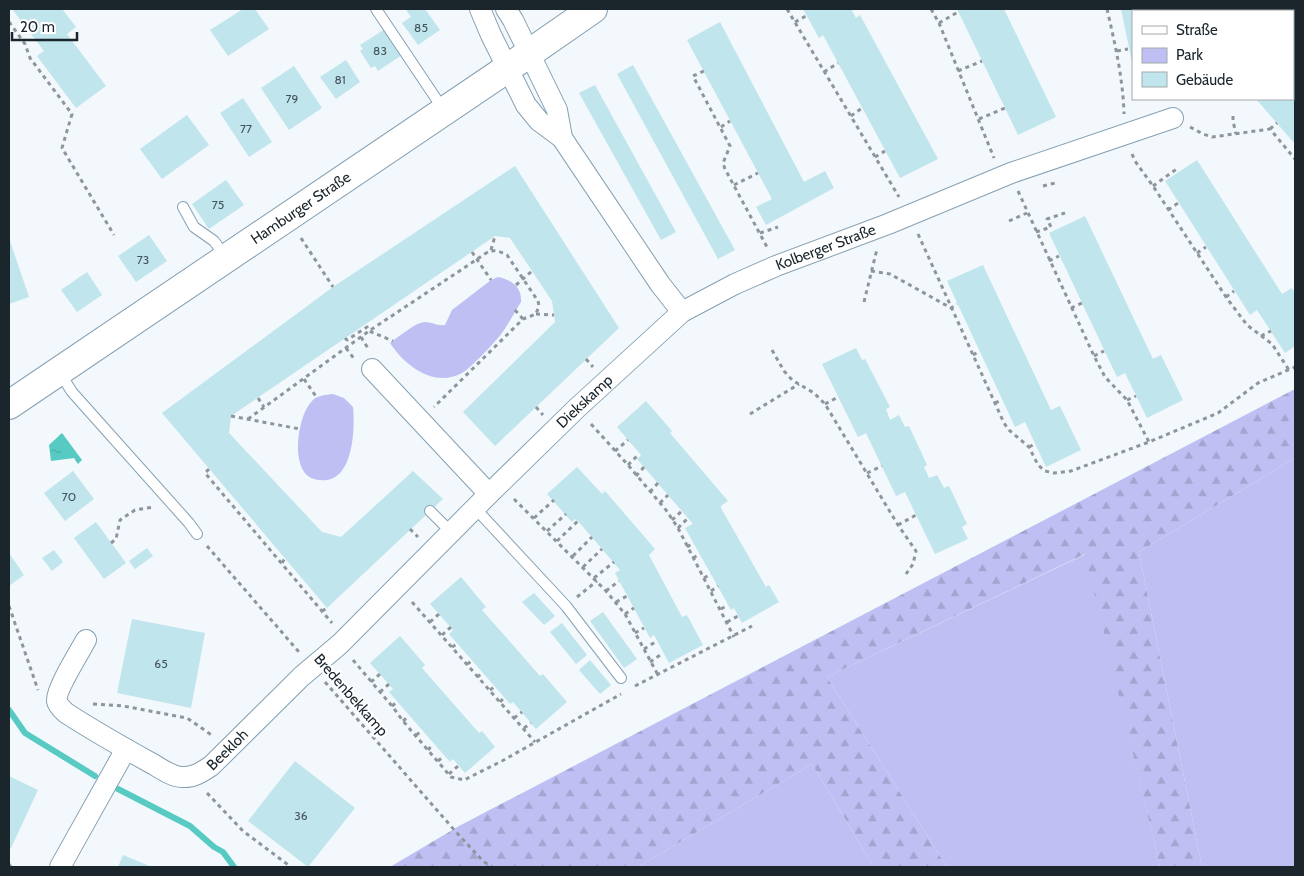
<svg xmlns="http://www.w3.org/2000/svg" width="1304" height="876" viewBox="0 0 1304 876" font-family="Cabin,sans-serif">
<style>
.green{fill:#bfbff3}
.forest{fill:url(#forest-firs)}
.water{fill:url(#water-ripples)}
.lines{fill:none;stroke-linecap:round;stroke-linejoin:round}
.stream{stroke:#56cac3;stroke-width:6}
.building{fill:#c0e5ed}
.service-casing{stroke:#86a1b3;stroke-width:12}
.minor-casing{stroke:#86a1b3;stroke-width:22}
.primary-casing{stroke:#86a1b3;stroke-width:30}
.path{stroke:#8e969b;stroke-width:3;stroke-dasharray:4 4;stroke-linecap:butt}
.service{stroke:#fff;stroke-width:10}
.minor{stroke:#fff;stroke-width:20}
.primary{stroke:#fff;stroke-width:28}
.labels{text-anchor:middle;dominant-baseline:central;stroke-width:4.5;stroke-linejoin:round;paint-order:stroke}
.number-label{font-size:12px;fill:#44555c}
.street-label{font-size:15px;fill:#1a252c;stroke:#fff}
</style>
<defs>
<pattern id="forest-firs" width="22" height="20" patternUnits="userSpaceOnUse" patternTransform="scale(1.25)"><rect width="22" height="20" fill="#bfbff3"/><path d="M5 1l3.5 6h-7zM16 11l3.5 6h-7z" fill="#a4a4d0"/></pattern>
<pattern id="water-ripples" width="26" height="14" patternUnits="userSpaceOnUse" patternTransform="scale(1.25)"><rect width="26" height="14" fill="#56cac3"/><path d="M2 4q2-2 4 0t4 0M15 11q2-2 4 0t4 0" fill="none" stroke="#4aada8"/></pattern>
</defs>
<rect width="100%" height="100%" fill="#f2f8fc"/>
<g class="green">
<path d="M498,277C512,280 522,287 521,302C514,313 506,329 498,338C491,346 471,368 462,373C434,388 405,366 390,343C397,338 416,322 425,322C432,322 437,326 445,325L452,310L491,280Z"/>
<path d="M333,394L344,398L353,407C355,427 354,476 327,480C321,481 313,480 308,476C291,463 298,415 312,401C317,395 326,395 333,394Z"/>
<path d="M1295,458V867H1202L1139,552Z"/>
<path d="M1086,554L1160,867H947L827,677Z"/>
<path d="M812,764L874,867H638Z"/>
</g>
<path class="forest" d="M1295,389V458L1139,552L1202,867H1160L1085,554L827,677L947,867H874L812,764L638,867H390L459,826Z"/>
<path class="water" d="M62,433L82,460L78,464L74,458L51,461L49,445Z"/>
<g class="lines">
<g class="stream">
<path d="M9,710L25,733L95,776"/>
<path d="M118,789L190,826L214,847L223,852L234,867"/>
</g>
</g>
<g class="building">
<path d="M12,9H62L76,27L67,34L106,86L76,108L37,56L44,51Z"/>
<path d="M243,9H255L269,29L228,56L210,30Z"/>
<path d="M407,9H425L440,30L418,45L402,23L411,17L406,10Z"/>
<path d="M803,9H851L856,18L860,15L938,159L900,178L823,35L819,38Z"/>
<path d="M957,9H1004L1056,117L1018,135Z"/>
<path d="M1121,9H1159V11H1133V67Z"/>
<path d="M720,22L804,182L825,171L834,188L766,225L756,207L772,199L687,40Z"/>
<path d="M385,29L402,55L378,71L375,66L371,68L360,51L363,49L360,45Z"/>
<path d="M346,60L360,82L336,99L320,77Z"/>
<path d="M633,65L735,250L718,259L617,74Z"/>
<path d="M294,66L322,108L289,130L261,88Z"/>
<path d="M1293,79L1295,82V144L1256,99H1293Z"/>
<path d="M595,85L676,232L661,240L579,93Z"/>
<path d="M243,98L272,142L249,157L220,113Z"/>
<path d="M187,115L209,145L162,179L140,149Z"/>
<path d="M1197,160L1282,294L1292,288L1295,293V346L1285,353L1257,310L1250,315L1165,181Z"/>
<path d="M515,166L619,328L495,446L463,412L555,322L552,301L510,238L495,236L231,416L229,433L322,532L341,537L413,471L443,499L327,608L162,413L333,287Z"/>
<path d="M226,180L244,205L209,229L192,204Z"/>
<path d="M1085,216L1153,359L1161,355L1183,400L1147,418L1125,373L1117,377L1049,233Z"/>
<path d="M149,235L167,261L136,282L118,256Z"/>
<path d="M9,238L29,297L9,304Z"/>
<path d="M983,265L1051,410L1060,406L1081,450L1046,467L1025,422L1015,427L947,281Z"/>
<path d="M87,272L102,295L77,312L61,290Z"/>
<path d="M856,348L862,360L865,359L890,407L886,409L890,420L899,415L905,427L909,426L927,465L924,467L929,478L937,475L944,488L949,486L967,524L962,527L968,539L935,554L905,492L896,496L866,433L858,437L822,364Z"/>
<path d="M646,401L672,431L670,433L728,501L721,506V508L766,587L769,585L779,602L742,623L734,608L731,610L685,528L693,524L637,459L641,455L617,427Z"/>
<path d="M577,467L602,494L605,491L655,549L649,555L682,617L687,615L703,645L669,663L654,635L650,638L615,573L620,570L578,521L575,519L572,522L547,494Z"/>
<path d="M73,471L94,499L65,521L44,493Z"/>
<path d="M96,522L126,563L104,579L74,538Z"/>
<path d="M147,548L153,556L135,569L129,561Z"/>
<path d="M54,550L63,562L52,571L42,558Z"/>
<path d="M9,553L24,575L9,586Z"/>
<path d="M461,577L486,607L482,610L540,676L543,674L567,702L536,729L513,702L510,704L449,634L453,630L430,604Z"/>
<path d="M534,593L555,616L544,625L522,602Z"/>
<path d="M603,612L637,659L624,668L590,621Z"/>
<path d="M132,619L205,633L191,708L117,693Z"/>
<path d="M562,623L587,655L576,664L550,632Z"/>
<path d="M400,636L425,665L422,668L479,733L482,731L495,747L465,773L453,759L450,762L389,692L393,689L370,663Z"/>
<path d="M590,660L611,685L600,694L579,670Z"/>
<path d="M295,761L355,808L308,867L248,821Z"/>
<path d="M9,776L38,790L11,848L9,847Z"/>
<path d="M123,855L152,867H118Z"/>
</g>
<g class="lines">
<defs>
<g id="service">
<path d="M376,9L443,109"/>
<path d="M183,207L194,227L214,241L225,256"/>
<path d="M60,373L72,392L189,523L197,534"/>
<path d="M475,508L566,606L621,678"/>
<path d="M430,511L451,532"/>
</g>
<g id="minor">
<path d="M480,9L491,35L526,105L539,121L562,138L660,284L682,312"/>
<path d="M506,9L513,20L557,110L562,138"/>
<path d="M372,369L489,494"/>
<path id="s1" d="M86,640C80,651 55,691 57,701C58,706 63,710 66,713C94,731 122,747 151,763C160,768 172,777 182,777C193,778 202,772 211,766L302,676L340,644L489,494L577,408L682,312L735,284L776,266L888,224L1011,173L1173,118"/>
<path d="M60,867L126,749"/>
</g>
<g id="primary">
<path id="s2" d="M9,405L508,68L593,9"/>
</g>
</defs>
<use href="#service" class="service-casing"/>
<use href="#minor" class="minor-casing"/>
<use href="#primary" class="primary-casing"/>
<g class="path">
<path d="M787,9L899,197"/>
<path d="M931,9L939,23L994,158"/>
<path d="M1107,9C1115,44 1123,78 1124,114"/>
<path d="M1244,11L1245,9"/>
<path d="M9,22L25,44L30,58L72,114L62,148L114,235"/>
<path d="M795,22L806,16"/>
<path d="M939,23L958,12"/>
<path d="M1117,51L1128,49"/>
<path d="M704,71L693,76L730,146L723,163L725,169L767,247"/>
<path d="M958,71L982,61"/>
<path d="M824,72L838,63"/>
<path d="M851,116L862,108"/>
<path d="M1233,116V121L1236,134"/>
<path d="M979,119L1005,108"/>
<path d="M721,127L730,121"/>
<path d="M1190,127L1203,134L1212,137L1270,129L1295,159"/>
<path d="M1270,129L1277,123"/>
<path d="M1132,154L1135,161L1153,186L1226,297L1247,325L1272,344L1289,370"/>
<path d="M875,157L885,151"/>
<path d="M734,185L758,173"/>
<path d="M1043,186L1055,183"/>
<path d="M1153,186L1178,168"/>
<path d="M1018,191L1094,356L1105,377L1127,400L1149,442"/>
<path d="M1168,210L1178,203"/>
<path d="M1009,221L1027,213"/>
<path d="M1036,232L1051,227L1047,219L1065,213"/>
<path d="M760,233L778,227"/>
<path d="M918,234L1004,423L1009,430L1029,447L1038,465L1045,471L1054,473L1071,471L1149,442L1218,413L1258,383L1295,367"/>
<path d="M301,238L333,287"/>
<path d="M491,250L495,236"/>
<path d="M472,252L491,280"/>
<path d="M1197,253L1206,247"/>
<path d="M1049,261L1059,256"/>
<path d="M871,271L890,274L951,308L957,304"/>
<path d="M516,285L532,271"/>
<path d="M1226,297L1234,291"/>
<path d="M864,302L877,249"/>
<path d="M1071,308L1082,303"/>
<path d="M515,310L523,319"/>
<path d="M536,314L554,315"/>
<path d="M1261,336L1271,331"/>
<path d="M361,337L369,350"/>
<path d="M345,338L347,340L367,327L369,331L393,341"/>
<path d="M346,348L355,360"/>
<path d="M772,350L784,371L792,380L814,393L825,404L898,525L916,551L913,564L906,574"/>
<path d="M973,355L980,351"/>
<path d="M1094,356L1104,351"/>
<path d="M586,359L593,367"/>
<path d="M304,379L317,398"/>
<path d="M258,398L264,407"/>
<path d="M1127,400L1136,396"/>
<path d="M995,403L1002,400"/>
<path d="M825,404L838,397"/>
<path d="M536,407L543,415"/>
<path d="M750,414L799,384"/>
<path d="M231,416L300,429"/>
<path d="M248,419L369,331L476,260C489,251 492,247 507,255L538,301L539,306L536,314L523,319L434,407"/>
<path d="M591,424L628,465L666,510L678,528L734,637"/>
<path d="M1029,447L1035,444"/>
<path d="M615,451L628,440"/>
<path d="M628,465L639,454"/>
<path d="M209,469L205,473L332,623"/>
<path d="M867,473L882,466"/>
<path d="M636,476L644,467"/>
<path d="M650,492L658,483"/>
<path d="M514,499L606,591L625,614L658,675"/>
<path d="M660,503L668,495"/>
<path d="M534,518L554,500"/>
<path d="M672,520L682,511"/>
<path d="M898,525L916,515"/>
<path d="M678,528L688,518"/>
<path d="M410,529L418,537"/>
<path d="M547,531L566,514"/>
<path d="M557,541L578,521"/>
<path d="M111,543L116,539L120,520L135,510L154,507"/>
<path d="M207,546L299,652"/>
<path d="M687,547L693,543"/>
<path d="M573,556L592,537"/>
<path d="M693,558L700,554"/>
<path d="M282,563L285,558"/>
<path d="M583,567L602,549"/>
<path d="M594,578L614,562"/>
<path d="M704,578L711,574"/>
<path d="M606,591L619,581"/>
<path d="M711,591L718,586"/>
<path d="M577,597L597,581"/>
<path d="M412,602L535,742"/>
<path d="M616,602L627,596"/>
<path d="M9,606L38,690"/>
<path d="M721,609L728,605"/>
<path d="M322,611L327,608"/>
<path d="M625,614L634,608"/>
<path d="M430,622L439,614"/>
<path d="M727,622L738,616"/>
<path d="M635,633L644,628"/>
<path d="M442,635L451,627"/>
<path d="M452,647L457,644"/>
<path d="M644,649L657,641"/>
<path d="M353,660L392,706L403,721L451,777L464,780L502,761L621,694"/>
<path d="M650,662L663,653"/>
<path d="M467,664L472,661"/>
<path d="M477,677L483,673"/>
<path d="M325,682L456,832L483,861L492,867"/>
<path d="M371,682L380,674"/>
<path d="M635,686L752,626"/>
<path d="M490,690L494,687"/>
<path d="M380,692L389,684"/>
<path d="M500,702L504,698"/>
<path d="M93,704L123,706L187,718L213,736"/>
<path d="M392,706L397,702"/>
<path d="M514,718L522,712"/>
<path d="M403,721L409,716"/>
<path d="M524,728L531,723"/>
<path d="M416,735L422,731"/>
<path d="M428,750L433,744"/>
<path d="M438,761L444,756"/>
<path d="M449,774L458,766"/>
<path d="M207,793L243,831L291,867"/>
<path d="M9,864L11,867"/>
</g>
<use href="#service" class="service"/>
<use href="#minor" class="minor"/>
<use href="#primary" class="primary"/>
</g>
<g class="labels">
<g class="number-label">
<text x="421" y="27">85</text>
<text x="380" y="50">83</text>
<text x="340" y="79">81</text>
<text x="292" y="98">79</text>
<text x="246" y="128">77</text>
<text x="218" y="204">75</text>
<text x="143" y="259">73</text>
<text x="69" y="496">70</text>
<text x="161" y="663">65</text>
<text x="301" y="815">36</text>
</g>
<g class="street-label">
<text stroke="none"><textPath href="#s2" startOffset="352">Hamburger Straße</textPath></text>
<text stroke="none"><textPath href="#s1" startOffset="1060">Kolberger Straße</textPath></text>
<text stroke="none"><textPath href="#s1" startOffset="770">Diekskamp</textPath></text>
<text transform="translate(351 695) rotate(49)">Bredenbekkamp</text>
<text stroke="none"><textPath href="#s1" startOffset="271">Beekloh</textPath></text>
</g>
</g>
<rect width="1304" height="876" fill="none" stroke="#1a252c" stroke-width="20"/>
<rect x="1132" y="10" width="162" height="90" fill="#ffffff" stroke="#a3a8ab"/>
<rect x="1142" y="26" width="25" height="8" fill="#ffffff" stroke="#a3a8ab"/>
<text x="1176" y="35" font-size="15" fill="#1a252c">Straße</text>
<rect x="1142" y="48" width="25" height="15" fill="#bfbff3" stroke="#a3a8ab"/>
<text x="1176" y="60" font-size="15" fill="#1a252c">Park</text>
<rect x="1142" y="72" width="25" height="15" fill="#c0e5ed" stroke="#a3a8ab"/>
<text x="1176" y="85" font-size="15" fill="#1a252c">Gebäude</text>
<path d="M12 32v8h65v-8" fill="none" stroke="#1a252c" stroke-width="2.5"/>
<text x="20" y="32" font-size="15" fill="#1a252c" stroke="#ffffff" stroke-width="4" paint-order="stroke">20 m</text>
</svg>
